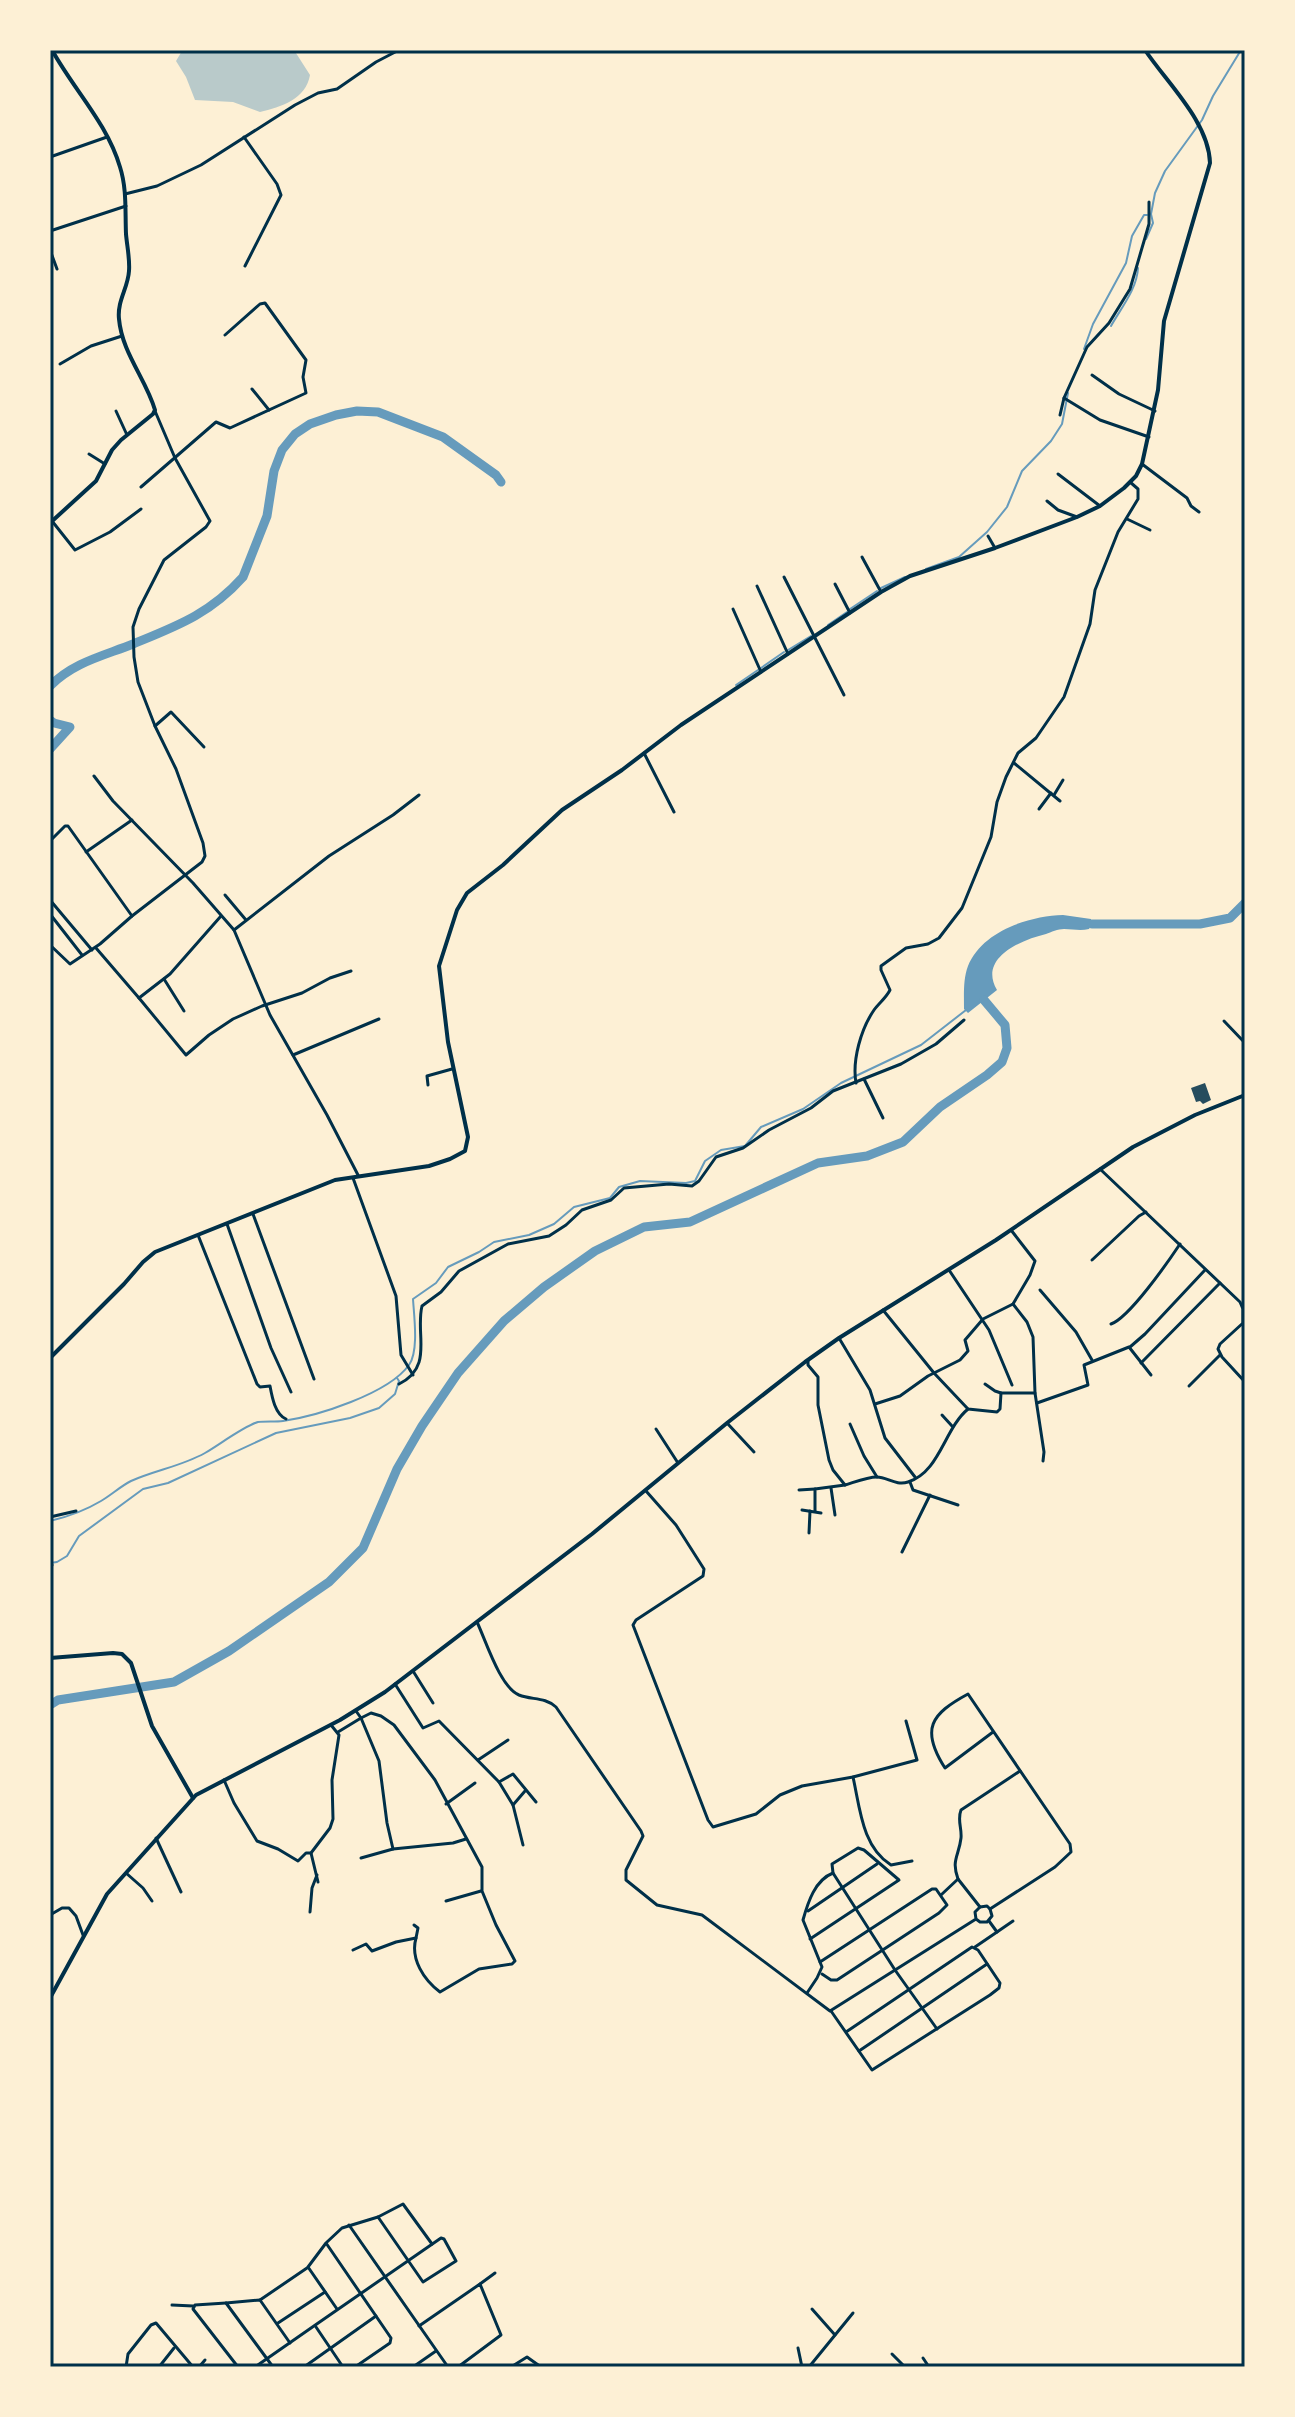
<svg xmlns="http://www.w3.org/2000/svg" width="1295" height="2417" viewBox="0 0 1295 2417" font-family="Inter,sans-serif">
<style>
.green{fill:#b9caca}
.water{fill:#669bbc}
.lines{fill:none;stroke-linecap:round;stroke-linejoin:round}
.stream{stroke:#669bbc;stroke-width:2}
.river{stroke:#669bbc;stroke-width:9}
.building{fill:#264d5e}
.minor{stroke:#003049;stroke-width:3}
.tertiary{stroke:#003049;stroke-width:4}
.neatline{fill:none;stroke:#003049;stroke-width:3}
</style>
<rect width="100%" height="100%" fill="#fdf0d5"/>
<path class="green" d="M186,50H294L310,75C306,99 281,107 260,112L233,102L195,100L186,77L176,61L182,51Z"/>
<path class="water" d="M1063,915L1091,919L1092,924L1089,929C1080,931 1073,929 1064,929C1058,929 1051,932 1046,934C1021,940 978,958 997,990L968,1013L964,1009C964,995 963,979 968,966C982,931 1029,916 1063,915Z"/>
<g class="lines">
<g class="stream">
<path d="M1146,239L1153,223L1151,214L1155,193L1165,171L1202,120L1213,96L1241,50"/>
<path d="M1111,326C1121,308 1137,289 1138,268"/>
<path d="M1084,349L1093,324L1126,263L1132,236L1144,215H1147"/>
<path d="M926,569L959,557L987,532L1007,507L1022,471L1051,441L1062,424L1068,393"/>
<path d="M881,588L905,577"/>
<path d="M850,609L877,591"/>
<path d="M828,625L847,612"/>
<path d="M788,650L811,636"/>
<path d="M761,668L784,652"/>
<path d="M736,685L758,670"/>
<path d="M50,1521C67,1517 86,1510 101,1501C111,1495 121,1486 131,1481C156,1470 182,1466 205,1453C219,1445 244,1426 258,1422C266,1421 275,1422 283,1421C317,1416 388,1394 409,1365C419,1351 414,1316 413,1299L436,1283L448,1267L479,1252L494,1242L529,1235L554,1224L574,1207L610,1198L619,1187L640,1181L686,1183L695,1181L705,1161L721,1150L745,1146L761,1127L803,1109L841,1083L921,1045L966,1010"/>
<path d="M50,1563L57,1562L67,1556L79,1536L143,1489L168,1483L276,1433L350,1418L379,1408L395,1394L399,1381L397,1378"/>
</g>
<g class="river">
<path d="M50,686C74,662 103,656 133,644C177,626 210,614 243,577L267,516L274,471L282,450L295,434L310,424L336,415L357,411L378,412L443,437L496,475L501,482"/>
<path d="M50,720L54,723L70,727L50,749"/>
<path d="M1092,924H1200L1230,918L1245,903"/>
<path d="M50,1705L58,1700L174,1682L229,1651L329,1582L363,1548L397,1469L422,1426L458,1373L504,1321L544,1287L595,1251L644,1227L690,1222L818,1163L867,1156L903,1142L940,1107L987,1075L1002,1062L1007,1048L1005,1025L984,1000"/>
</g>
</g>
<path class="building" d="M1205,1083L1211,1100L1203,1104L1200,1101L1196,1102L1191,1088Z"/>
<g class="lines">
<g class="minor">
<path d="M244,137L277,184L281,195L245,266"/>
<path d="M50,157L107,137"/>
<path d="M125,194L157,186L201,165L295,105L318,93L337,89L376,62L399,50"/>
<path d="M50,231L126,206"/>
<path d="M50,250L57,269"/>
<path d="M60,364L91,346L122,336"/>
<path d="M1092,375L1119,394L1155,411"/>
<path d="M252,389L269,410"/>
<path d="M1064,398L1087,347L1109,323L1130,289L1149,224V202"/>
<path d="M116,411L127,435"/>
<path d="M1060,415L1064,398L1100,420L1149,437"/>
<path d="M89,454L105,464"/>
<path d="M1142,464L1187,498L1191,506L1199,512"/>
<path d="M1058,474L1100,506"/>
<path d="M141,487L216,422L230,428L306,393L303,377L306,360L265,303L260,304L225,335"/>
<path d="M1047,501L1058,510L1077,517"/>
<path d="M1127,519L1150,530"/>
<path d="M52,521L75,550L110,532L141,509"/>
<path d="M988,536L995,548"/>
<path d="M862,557L881,592"/>
<path d="M784,577L844,695"/>
<path d="M835,584L850,613"/>
<path d="M757,586L788,654"/>
<path d="M733,609L761,672"/>
<path d="M155,726L171,712L204,747"/>
<path d="M644,753L674,812"/>
<path d="M1014,763L1060,801"/>
<path d="M94,776L113,801L193,883L234,930L270,1015L327,1115L358,1175"/>
<path d="M1054,795L1063,780"/>
<path d="M1039,809L1051,793"/>
<path d="M50,841L65,826H68L132,916L202,862L205,856L203,843L176,769L155,726L138,682L134,657L133,627L139,609L164,560L206,527L210,521L175,458L155,411"/>
<path d="M86,852L132,820"/>
<path d="M225,895L246,920"/>
<path d="M50,900L92,950"/>
<path d="M50,914L82,955"/>
<path d="M234,930L329,856L393,815L419,795"/>
<path d="M50,945L70,964L100,944L132,916"/>
<path d="M96,948L139,998L170,974L221,916"/>
<path d="M164,979L184,1011"/>
<path d="M139,998L186,1055L209,1035L233,1019L262,1006L302,993L330,978L351,971"/>
<path d="M1224,1021L1245,1043"/>
<path d="M293,1055L379,1019"/>
<path d="M864,1079L883,1118"/>
<path d="M856,1083C852,1060 861,1029 874,1010C879,1003 886,998 890,990L881,970V966L906,948L928,944L939,938L962,908L991,837L997,802L1006,777L1018,753L1036,738L1064,697L1090,624L1095,590L1118,532L1138,499V489L1130,482"/>
<path d="M428,1085L427,1076L452,1069"/>
<path d="M1100,1169L1240,1302L1243,1309V1323L1220,1344L1218,1349L1222,1357L1245,1382"/>
<path d="M353,1178L396,1296L401,1355L413,1375"/>
<path d="M253,1214L314,1379"/>
<path d="M227,1224L271,1348L291,1392"/>
<path d="M198,1235L257,1384L260,1387L270,1386C272,1397 275,1414 286,1419"/>
<path d="M1092,1260L1139,1216L1146,1212"/>
<path d="M949,1270L989,1330L1012,1385"/>
<path d="M1040,1290L1076,1332L1092,1360"/>
<path d="M1013,1304L1027,1322L1033,1337L1035,1393L1044,1452L1043,1461"/>
<path d="M883,1310L934,1373L968,1409L997,1412L1000,1409L1001,1393H1035"/>
<path d="M1111,1324C1129,1318 1168,1262 1180,1244"/>
<path d="M839,1338L870,1390L885,1438L915,1477"/>
<path d="M1130,1347L1145,1334L1205,1270"/>
<path d="M808,1360V1365L818,1377V1405L829,1460L833,1470L845,1485C855,1482 867,1477 877,1477C887,1477 896,1486 908,1482C940,1472 944,1429 968,1409"/>
<path d="M1141,1363L1220,1283"/>
<path d="M399,1384C434,1367 415,1334 422,1306L441,1292L459,1271L508,1244L549,1236L566,1225L582,1210L611,1200L624,1188L669,1184L692,1186L699,1181L716,1157L743,1148L769,1130L811,1108L833,1091L901,1064L936,1044L964,1020"/>
<path d="M985,1384L995,1391L1001,1393"/>
<path d="M1189,1386L1220,1355"/>
<path d="M1037,1403L1088,1385L1084,1365L1129,1347L1151,1375"/>
<path d="M875,1404L900,1396L928,1376L960,1360L968,1351L965,1340L983,1319L1013,1304L1030,1275L1035,1261L1011,1230"/>
<path d="M942,1415L952,1426"/>
<path d="M727,1423L754,1452"/>
<path d="M850,1424L864,1456L877,1477"/>
<path d="M656,1429L678,1463"/>
<path d="M910,1482L913,1490L958,1505"/>
<path d="M831,1488L835,1515"/>
<path d="M799,1490L815,1489"/>
<path d="M646,1491L676,1525L704,1569L703,1576L636,1620L633,1625L708,1820L713,1827L756,1814L780,1795L802,1786L853,1777L917,1760L906,1721"/>
<path d="M802,1510L821,1513"/>
<path d="M815,1511V1489L845,1485"/>
<path d="M50,1517L76,1511"/>
<path d="M809,1533L810,1511"/>
<path d="M902,1552L930,1495"/>
<path d="M50,1565H52"/>
<path d="M477,1622C486,1641 500,1687 519,1695C532,1700 545,1697 556,1707L641,1831L643,1836L626,1870V1880L657,1905L702,1915L830,2011L976,1919L980,1922H987L992,1916L990,1909L987,1906L980,1907L975,1912L976,1919"/>
<path d="M413,1671L433,1703"/>
<path d="M395,1684L423,1728L439,1721L499,1782L513,1805L523,1845"/>
<path d="M338,1732L361,1718L356,1711"/>
<path d="M478,1760L508,1740"/>
<path d="M853,1777C860,1808 862,1847 891,1865L912,1861"/>
<path d="M224,1780L234,1803L257,1841L278,1849L298,1861L306,1853H311L330,1828L333,1819L332,1780L339,1735L331,1725"/>
<path d="M499,1782L513,1774L536,1802"/>
<path d="M446,1804L475,1783"/>
<path d="M513,1805L525,1791"/>
<path d="M156,1838L181,1892"/>
<path d="M311,1853L318,1882"/>
<path d="M361,1858L393,1849L453,1843L466,1839"/>
<path d="M126,1873L143,1888L152,1901"/>
<path d="M958,1879C951,1860 959,1856 961,1838C962,1828 957,1820 961,1810L1020,1771"/>
<path d="M941,1895L958,1879L980,1907"/>
<path d="M446,1901L481,1891"/>
<path d="M990,1909L1055,1867L1071,1852L1070,1844L968,1694C931,1714 920,1729 945,1768L993,1732"/>
<path d="M808,1911L877,1864"/>
<path d="M310,1912L312,1888L317,1875"/>
<path d="M50,1915L62,1908H69L76,1916L83,1935"/>
<path d="M414,1925L418,1928L416,1938"/>
<path d="M997,1932L1013,1921"/>
<path d="M810,1939L899,1880L864,1850L858,1848L832,1864L833,1873"/>
<path d="M975,1947L997,1932L989,1921"/>
<path d="M353,1950L366,1944L372,1951L396,1942L416,1938C410,1959 424,1980 440,1992L479,1969L512,1964L515,1961L496,1925L482,1891V1867L435,1780L394,1725L381,1716L371,1713L361,1718L379,1761L387,1823L393,1849"/>
<path d="M820,1962L932,1889H936L947,1905L939,1913L837,1980H831L822,1974"/>
<path d="M807,1993L817,1978L822,1967L803,1920C808,1902 815,1880 833,1873L895,1970L937,2029"/>
<path d="M831,2011L872,2070L990,1995L999,1988L1000,1983L978,1950L972,1947L846,2032"/>
<path d="M859,2051L987,1964"/>
<path d="M349,2225L448,2367"/>
<path d="M327,2242L342,2228L378,2217L403,2204L432,2244"/>
<path d="M480,2284L495,2273"/>
<path d="M260,2300L307,2268"/>
<path d="M226,2303L195,2305L193,2309L238,2367"/>
<path d="M172,2305L193,2306"/>
<path d="M337,2309L308,2267L326,2243L391,2338L390,2343L355,2367"/>
<path d="M812,2309L835,2335"/>
<path d="M278,2323L325,2292"/>
<path d="M419,2326L480,2284L501,2335L458,2367"/>
<path d="M316,2327L343,2367"/>
<path d="M798,2348L802,2367"/>
<path d="M892,2354L905,2367"/>
<path d="M923,2358L929,2367"/>
<path d="M126,2367L128,2354L151,2325L156,2323L193,2367"/>
<path d="M159,2367L174,2348"/>
<path d="M199,2367L205,2360"/>
<path d="M255,2367C317,2324 378,2281 441,2238L444,2239L456,2261L423,2282L378,2217"/>
<path d="M273,2367L226,2303L260,2300L290,2343"/>
<path d="M304,2367L376,2316"/>
<path d="M413,2367L436,2351"/>
<path d="M511,2367L527,2357L541,2367"/>
<path d="M809,2367L853,2313"/>
</g>
<g class="tertiary">
<path d="M50,523L96,481L112,450L121,440L153,414L155,410C146,379 122,353 119,319C117,301 128,288 129,271C130,259 127,246 126,234C125,211 127,189 120,167C107,123 74,90 52,50"/>
<path d="M50,1358L124,1284L143,1262L155,1252L335,1180L429,1166L450,1159L465,1151L468,1137L448,1042L439,966L457,910L467,893L503,865L562,810L622,770L681,725L881,592L910,576L995,548L1077,517L1100,506L1124,488L1136,476L1142,464L1158,390L1164,321L1210,163C1209,122 1167,83 1145,50"/>
<path d="M50,1658L113,1653L122,1654L131,1663L152,1726L193,1798"/>
<path d="M50,1998L107,1894L196,1795L340,1720L385,1692L592,1534L727,1423L805,1362L839,1338L996,1240L1133,1147L1195,1115L1245,1095"/>
</g>
</g>
<rect width="1295" height="2417" fill="none" stroke="#fdf0d5" stroke-width="104"/>
<rect x="52" y="52" width="1191" height="2313" class="neatline"/>
</svg>
